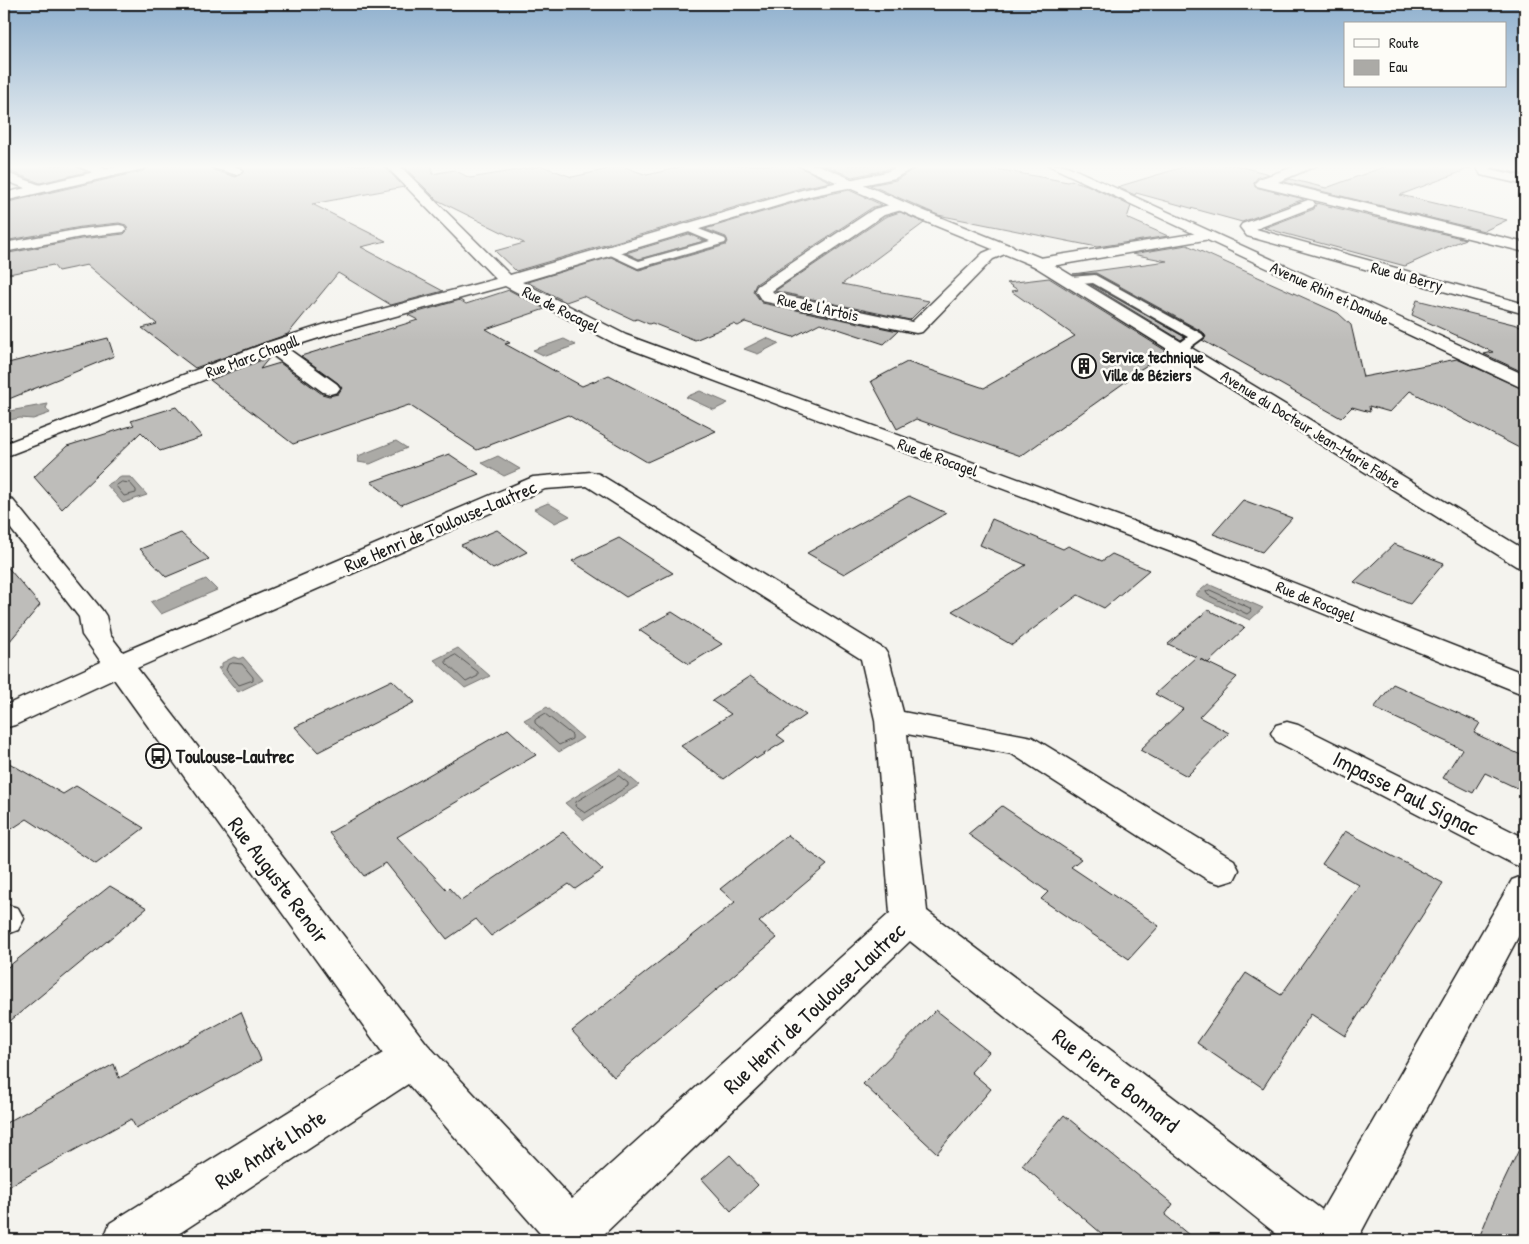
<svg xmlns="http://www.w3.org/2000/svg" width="1529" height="1244" viewBox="0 0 1529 1244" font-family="'Patrick Hand',sans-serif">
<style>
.water{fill:#abaaa6;stroke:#72716f}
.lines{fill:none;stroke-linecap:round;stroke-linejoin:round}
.shore{stroke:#555553;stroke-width:1}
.building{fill:#bebdba;stroke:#1c1c1c}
.service-casing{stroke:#1c1c1c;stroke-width:4}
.pedestrian-casing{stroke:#1c1c1c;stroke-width:3}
.minor-casing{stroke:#1c1c1c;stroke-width:3}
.tertiary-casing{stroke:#1c1c1c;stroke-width:3}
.secondary-casing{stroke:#1c1c1c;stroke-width:3}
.service{fill:#fdfcf7;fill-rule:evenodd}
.pedestrian{fill:#fdfcf7;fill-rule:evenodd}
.minor{fill:#fdfcf7;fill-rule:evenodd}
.tertiary{fill:#fdfcf7;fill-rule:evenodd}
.secondary{fill:#fdfcf7;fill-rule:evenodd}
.labels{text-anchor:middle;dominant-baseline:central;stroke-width:5;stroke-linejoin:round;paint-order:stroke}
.far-street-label{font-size:16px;fill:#1c1c1c;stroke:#fdfcf7}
.far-poi-label{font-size:16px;font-weight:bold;fill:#1c1c1c;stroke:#fdfcf7;text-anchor:start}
.street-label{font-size:19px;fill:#1c1c1c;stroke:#fdfcf7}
.poi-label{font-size:19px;font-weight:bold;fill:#1c1c1c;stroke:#fdfcf7;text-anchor:start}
.near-street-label{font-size:22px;fill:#1c1c1c;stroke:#fdfcf7}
</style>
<rect width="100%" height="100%" fill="#f4f3ee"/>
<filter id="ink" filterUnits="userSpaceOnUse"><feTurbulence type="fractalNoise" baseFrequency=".02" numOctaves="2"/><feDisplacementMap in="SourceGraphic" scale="10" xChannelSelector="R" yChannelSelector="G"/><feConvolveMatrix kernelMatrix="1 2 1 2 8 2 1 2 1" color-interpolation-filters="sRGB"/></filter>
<g filter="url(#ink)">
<g class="water">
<path d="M766,338L779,343L758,354L744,349Z"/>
<path d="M564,339L576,345L545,356L533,350Z"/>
<path d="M700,391L728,403L714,410L686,397Z"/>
<path d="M48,404L46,408L50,413L33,419L20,418L4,421V412Z"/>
<path d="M396,441L407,448L370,464L358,462L359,457L358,456Z"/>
<path d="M498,456L520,469L504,476L482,463Z"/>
<path d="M121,477H131L147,495L123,503L107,485Z"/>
<path d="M548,503L570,516L555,523L534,509Z"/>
<path d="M206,579L217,590L161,614L151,602Z"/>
<path d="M1208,584L1263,608L1250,620L1195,595Z"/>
<path d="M458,648L490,676L465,688L434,660Z"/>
<path d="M234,657L239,659L243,657L263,680L238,692L218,668L222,667V663Z"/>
<path d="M547,707L583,738L559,752L524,720Z"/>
<path d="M620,769L639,785L584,820L565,803Z"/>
</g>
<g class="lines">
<g class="shore">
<path d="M122,482L130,483L136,490V493L124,496L116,486Z"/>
<path d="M1210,590L1250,608L1251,611L1247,614L1208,595L1206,592Z"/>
<path d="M456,655L478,672V676L466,682L446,663V660Z"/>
<path d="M233,663L242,664L253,677V680L239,685L226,670L228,665Z"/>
<path d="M545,714L572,735V739L559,745L535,723V720Z"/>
<path d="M619,776L628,783V786L585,813L575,806L576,802Z"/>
</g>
</g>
<g class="building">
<path d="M4,165H74L87,172L40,183L4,169Z"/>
<path d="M151,165H210L213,170L236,177L245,171L238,165H383L404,187L312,204L386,241L361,247L443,291L391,305L338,273L288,334L195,368L142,328L157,324L87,265L58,271L53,265L4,275V254L81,239L124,234L128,230L126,225L119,223L81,227L4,241V203L143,171Z"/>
<path d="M402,165H432V174L454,170L470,178L542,166L572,177L622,166L647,175L689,165H796L831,182L801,188L516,271L495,251L524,243L437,200Z"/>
<path d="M824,165H896L885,170L852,177Z"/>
<path d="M920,165H989L990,168L1068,182L1071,180L1087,185L1131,206L1127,218L1168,236L1097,247L938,215L870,185L896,180Z"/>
<path d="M1190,165H1235L1269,174L1258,177L1254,182L1255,187L1304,199L1242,222L1136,193L1135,195L1117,187Z"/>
<path d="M1389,165H1471V168L1400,195L1507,220L1484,231L1284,182L1290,179L1326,188Z"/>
<path d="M849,190L882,205L873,207L756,284L753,291L762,303L898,331L884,344L820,323L793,337L745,322L738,326L733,324L695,340L652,323L649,324L637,319L634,320L583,296L566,302L527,282L611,257L639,270L726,245L728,242L726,237L705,229L810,198Z"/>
<path d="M1316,203L1465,239L1405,266L1264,228L1314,209Z"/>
<path d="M900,212L924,223L842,284L929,301L910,320L775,291L885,217Z"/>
<path d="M689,234L704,241L639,259L626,253Z"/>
<path d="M1187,245L1338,313L1351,325L1363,377L1457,359L1525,390V451L1410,391L1390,412L1369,406L1370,412L1352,407L1341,418L1202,340L1206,337L1203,332L1096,273L1073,274L1167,261L1132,254Z"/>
<path d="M1049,278L1168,352L1125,379L1128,380L1021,456L916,419L897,429L871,381L907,362L984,388L1075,336L1011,291L1018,290L1007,283Z"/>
<path d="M1091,285H1093L1185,337L1181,340Z"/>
<path d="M509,290L545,309L486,329L510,343L505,344L582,386L609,375L716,431L647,462L568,415L477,450L409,405L293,444L210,380L270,357L260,369L280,363L322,394L329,396L338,394L342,388L338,383L301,356L418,320L408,315L460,300L466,304Z"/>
<path d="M1417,300L1525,327V373L1484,354L1493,352L1412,315Z"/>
<path d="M108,338L114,356L4,401V364Z"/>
<path d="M176,407L202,437L160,451L141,432L62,509L34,477L67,446L134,425L131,421Z"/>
<path d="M449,454L479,474L401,505L371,482Z"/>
<path d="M909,496L946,513L844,574L807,553Z"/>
<path d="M1243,500L1292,518L1262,552L1213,534Z"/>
<path d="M992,519L1063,549L1068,546L1102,561L1112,554L1149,570L1104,608L1078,595L1012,645L952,611L1026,565L980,545Z"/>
<path d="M497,530L527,552L493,569L461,545Z"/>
<path d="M181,533L209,559L166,577L140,549Z"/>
<path d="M619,538L673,573L626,597L572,561Z"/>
<path d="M1394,544L1444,563L1410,604L1354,582Z"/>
<path d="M4,563L40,605L4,648Z"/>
<path d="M1208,610L1245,628L1208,663L1200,659L1237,677L1199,717L1229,733L1187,776L1140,750L1183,709L1155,694L1196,657L1168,644Z"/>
<path d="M672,612L722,644L689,664L639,630Z"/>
<path d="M750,676L806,715L777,735L785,741L756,759L754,757L724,779L681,746L731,714L712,701Z"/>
<path d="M392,680L415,702L318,752L295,727Z"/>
<path d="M1393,684L1480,723L1474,733L1525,757V792L1485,773L1473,793L1443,778L1462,749L1374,708Z"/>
<path d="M508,729L536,755L397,837L447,890L449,888L461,901L563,832L603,870L575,889L569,884L491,936L476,919L447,939L386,863L364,876L329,833Z"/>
<path d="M4,760L63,794L76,786L144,828L96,864L27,819L4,834Z"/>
<path d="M1002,806L1081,859L1071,867L1159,926L1129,959L1041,899L1048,892L968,834Z"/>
<path d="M1345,831L1443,883L1345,1036L1311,1014L1263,1088L1197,1043L1246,973L1281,995L1359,885L1322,864Z"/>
<path d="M788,835L827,865L759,922L777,938L614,1077L572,1031L735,902L720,889Z"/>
<path d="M110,886L147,908L4,1026V970Z"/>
<path d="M936,1010L989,1052L971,1072L991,1089L937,1153L863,1084Z"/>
<path d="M241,1012L261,1060L136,1128L131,1119L4,1189V1124L114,1064L119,1078Z"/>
<path d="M1064,1115L1173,1204L1165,1215L1195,1240H1109L1022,1165Z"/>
<path d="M1525,1137V1240H1478L1493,1204Z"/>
<path d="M730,1155L758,1185L731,1211L702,1179Z"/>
</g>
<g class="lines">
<defs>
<g id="service">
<path d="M688,225L725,239L726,241L725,243L638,268L602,251L608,248L612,249L639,261L710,241L684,230L683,228L684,226Z"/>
<path d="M1095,275L1202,334L1204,337L1185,351H1175L1173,348L1188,337L1093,283L1070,285L1064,281L1070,277Z"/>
</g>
<path id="pedestrian" d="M125,165H149L143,169L4,201V193Z"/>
<g id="minor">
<path d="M76,165C88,165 103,164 111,174L105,178Z"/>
<path d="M212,165C223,165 235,163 243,171L237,175L214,168Z"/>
<path d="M385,165H399L510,275L802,190L886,172L901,165H918L895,178L810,196L522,282L626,335L1192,543L1525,674V695L1174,553L614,343L505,286L341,331L287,348L337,384L340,388L337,392L330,394L323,392L271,354L4,457V444L266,343L329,323L496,279Z"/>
<path d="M1299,165H1318L1278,182L1525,243V252L1257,186L1255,183L1259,179Z"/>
<path d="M1478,165H1495L1490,169L1525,177V185L1481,175L1477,168Z"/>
<path d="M4,172L43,186L45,189L38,193L4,180Z"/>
<path d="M1308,200L1313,201L1315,204L1313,207L1256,229L1525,304V314L1247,236L1240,227L1242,224Z"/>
<path d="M900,202L905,203L907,206L905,209L884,215L772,291L774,293L912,322L983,253L1002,245H1012L1015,248L1012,251L993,259L922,332L916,333L762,301L755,290L757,286L874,209Z"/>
<path d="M119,225L124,226L126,229L124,232L81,237L4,252V243L81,229Z"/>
<path d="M1205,232L1210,233L1212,236L1210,239L1040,268L1034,266L1032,263L1034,260L1040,258Z"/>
<path d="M591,472L599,474L884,649L888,655L903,712L1032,737L1234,860L1239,870L1234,880L1221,884L1208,880L1012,754L907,734L927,911L1322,1210L1512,880L1525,875V924L1357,1240H1284L910,941L601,1237L602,1240H546L408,1084L169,1240H103L110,1223L383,1053L114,679L15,725L4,728V706L101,662L82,635L79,617L4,520V497L12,499L102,610L106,616L110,635L123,652L533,477ZM587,486L861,659L875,720L890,913L572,1199L427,1044L137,668L545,489Z"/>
<path d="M1287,722L1298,725L1525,838V868L1513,864L1276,741L1271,733L1276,725Z"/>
<path d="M4,904L18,908L24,919L18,930L5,935Z"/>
</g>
<g id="tertiary">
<path d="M798,165H818L833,171L922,210L1046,260L1525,550V569L1516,566L1034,266L912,216Z"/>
<path d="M1494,165L1525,166V174L1496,168Z"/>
</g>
<path id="secondary" d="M1048,165H1065L1525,375V388L1518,386Z"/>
</defs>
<use href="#service" class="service-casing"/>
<use href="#pedestrian" class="pedestrian-casing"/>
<use href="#minor" class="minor-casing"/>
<use href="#tertiary" class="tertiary-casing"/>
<use href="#secondary" class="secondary-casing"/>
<use href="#service" class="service"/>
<use href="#pedestrian" class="pedestrian"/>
<use href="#minor" class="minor"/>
<use href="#tertiary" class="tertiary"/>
<use href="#secondary" class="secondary"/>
</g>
</g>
<linearGradient id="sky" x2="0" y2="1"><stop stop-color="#8fb0ce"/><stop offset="0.49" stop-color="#fafaf7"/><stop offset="1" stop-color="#fafaf7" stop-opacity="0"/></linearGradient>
<rect width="1529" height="340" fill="url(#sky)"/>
<defs>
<symbol id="building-ring" viewBox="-11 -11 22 22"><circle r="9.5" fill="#fdfcf7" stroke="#1c1c1c" stroke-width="1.5"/><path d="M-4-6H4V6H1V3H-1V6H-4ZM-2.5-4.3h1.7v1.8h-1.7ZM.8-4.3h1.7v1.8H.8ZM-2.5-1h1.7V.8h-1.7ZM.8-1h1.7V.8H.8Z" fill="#1c1c1c"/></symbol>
<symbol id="bus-ring" viewBox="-11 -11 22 22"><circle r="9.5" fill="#fdfcf7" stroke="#1c1c1c" stroke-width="1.5"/><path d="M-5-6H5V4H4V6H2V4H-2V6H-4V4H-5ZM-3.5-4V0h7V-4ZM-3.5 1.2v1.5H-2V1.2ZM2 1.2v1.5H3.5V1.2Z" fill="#1c1c1c"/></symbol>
</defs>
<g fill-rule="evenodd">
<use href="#building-ring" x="1070" y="352" width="28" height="28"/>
<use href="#bus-ring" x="144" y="742" width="28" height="28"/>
</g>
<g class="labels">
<g class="far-street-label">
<text transform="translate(1407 276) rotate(15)">Rue du Berry</text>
<text transform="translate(1330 293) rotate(25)">Avenue Rhin et Danube</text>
<text transform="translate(818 307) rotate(12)">Rue de l'Artois</text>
<text transform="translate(561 309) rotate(27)">Rue de Rocagel</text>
<text transform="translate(252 356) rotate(-20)">Rue Marc Chagall</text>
<text transform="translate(1311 429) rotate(32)">Avenue du Docteur Jean-Marie Fabre</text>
<text transform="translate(938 457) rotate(20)">Rue de Rocagel</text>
<text transform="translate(1316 601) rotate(22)">Rue de Rocagel</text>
</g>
<g class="far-poi-label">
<text x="1102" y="357">Service technique<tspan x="1102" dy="18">Ville de Béziers</tspan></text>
</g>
<g class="street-label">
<text transform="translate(440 526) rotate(-23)">Rue Henri de Toulouse-Lautrec</text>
</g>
<g class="poi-label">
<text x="176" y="756">Toulouse-Lautrec</text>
</g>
<g class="near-street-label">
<text transform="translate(1406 793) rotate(27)">Impasse Paul Signac</text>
<text transform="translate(279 880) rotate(53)">Rue Auguste Renoir</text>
<text transform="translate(814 1008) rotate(-43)">Rue Henri de Toulouse-Lautrec</text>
<text transform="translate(1116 1080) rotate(38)">Rue Pierre Bonnard</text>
<text transform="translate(270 1149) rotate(-33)">Rue André Lhote</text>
</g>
</g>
<rect width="1529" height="1244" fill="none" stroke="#fdfcf7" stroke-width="20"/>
<rect x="10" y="10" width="1509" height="1224" fill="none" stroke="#1c1c1c" stroke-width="2" filter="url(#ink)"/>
<rect x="1344" y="22" width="162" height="65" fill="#fdfcf7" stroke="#a3a29f"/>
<rect x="1354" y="39" width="25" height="8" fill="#fdfcf7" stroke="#a3a29f"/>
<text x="1389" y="48" font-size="15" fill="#1c1c1c">Route</text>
<rect x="1354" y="60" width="25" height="15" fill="#abaaa6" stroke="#a3a29f"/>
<text x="1389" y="72" font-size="15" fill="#1c1c1c">Eau</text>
</svg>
